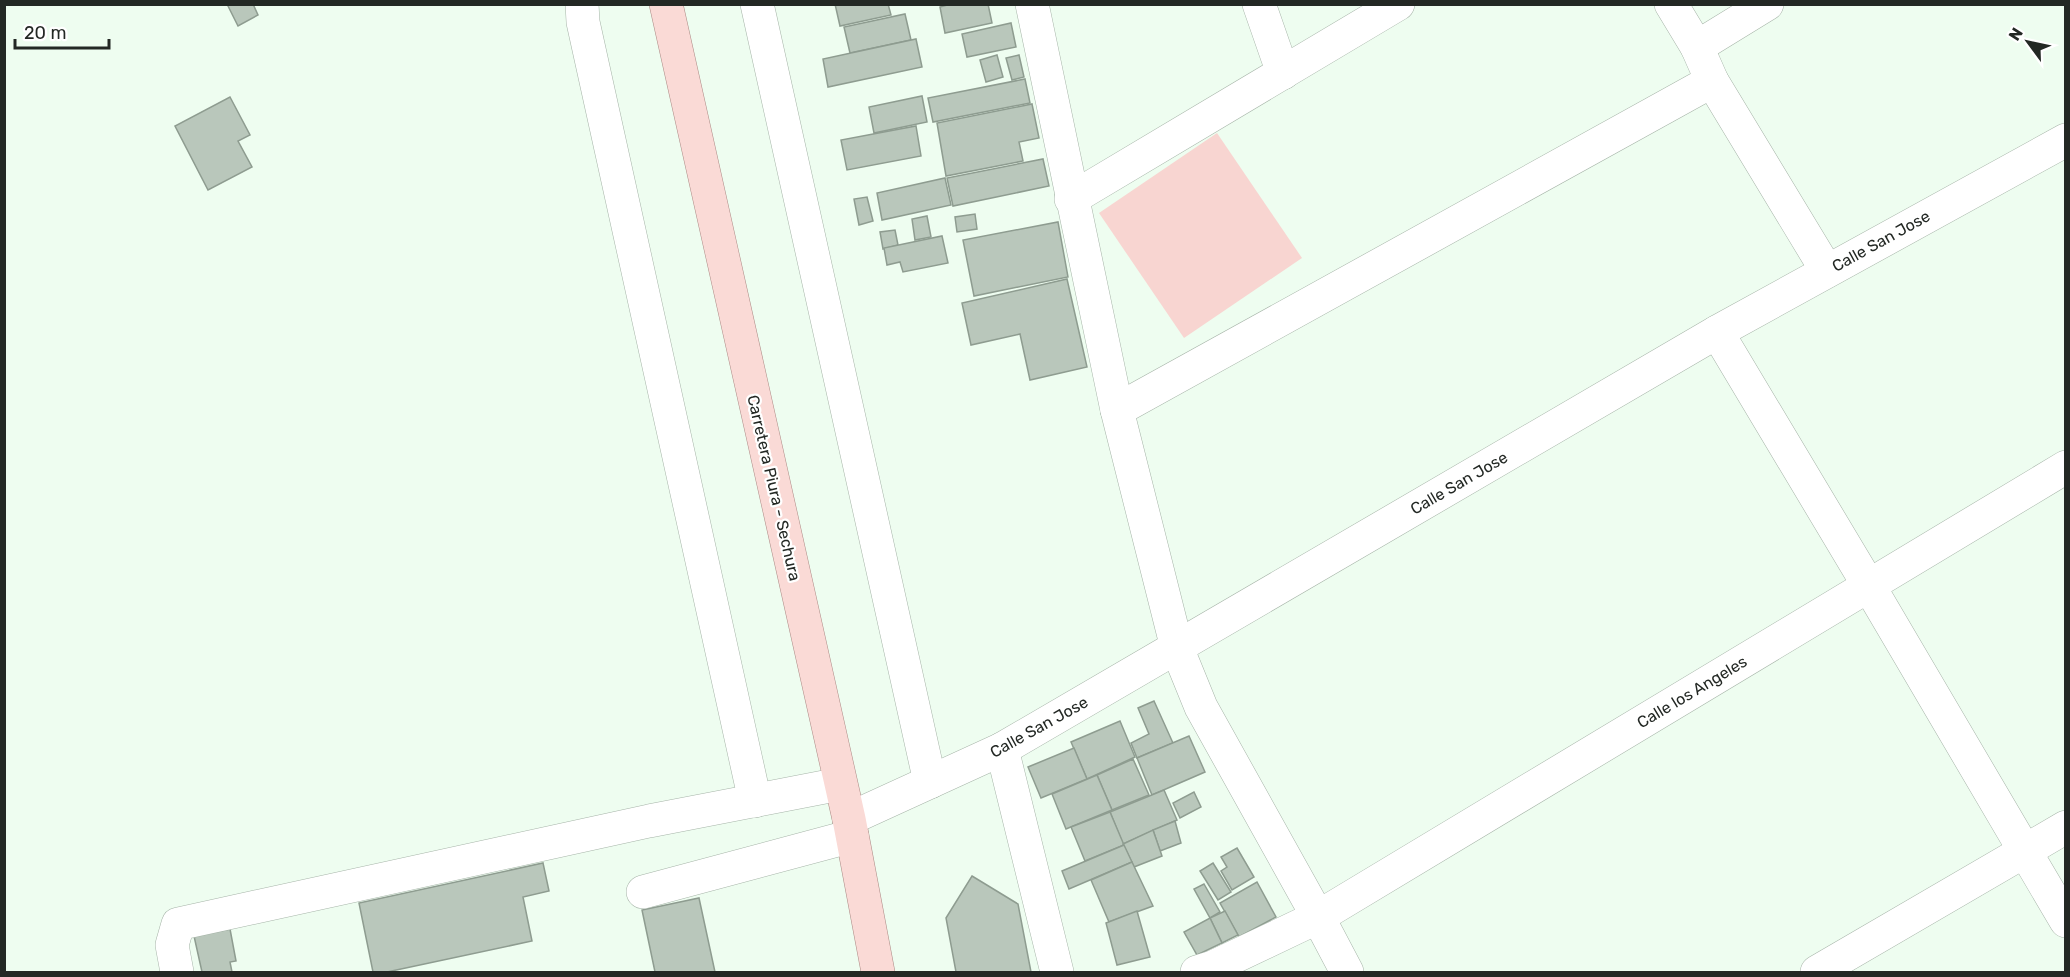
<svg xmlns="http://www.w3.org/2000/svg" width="2070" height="977" viewBox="0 0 2070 977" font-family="Rubik,sans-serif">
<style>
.green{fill:#f8d5d1}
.building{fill:#b9c7bb;stroke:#8e9c90;stroke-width:1.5}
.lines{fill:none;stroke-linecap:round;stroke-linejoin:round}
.minor-casing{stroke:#a6b4a8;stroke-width:34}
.major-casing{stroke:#ac8b86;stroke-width:34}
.minor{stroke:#fff;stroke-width:33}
.major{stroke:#fadad6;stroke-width:33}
.labels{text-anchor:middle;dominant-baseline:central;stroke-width:4.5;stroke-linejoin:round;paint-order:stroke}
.street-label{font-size:16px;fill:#232824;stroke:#fff}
</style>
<rect width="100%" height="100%" fill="#eefdf0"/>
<path class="green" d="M1217,133L1302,258L1184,338L1099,213Z"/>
<g class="building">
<path d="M227,4H253L258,15L238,26Z"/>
<path d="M835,4H888L891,15L840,26Z"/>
<path d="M951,4H988L992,23L945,33L940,7Z"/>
<path d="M905,14L911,40L850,53L844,27Z"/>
<path d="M1011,23L1016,47L967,57L962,34Z"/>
<path d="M916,39L922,67L828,87L823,59Z"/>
<path d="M997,55L1003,77L986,82L980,60Z"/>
<path d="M1019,55L1024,77L1012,80L1006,58Z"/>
<path d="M1025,79L1030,103L933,122L928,98Z"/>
<path d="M922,96L927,122L874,133L869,107Z"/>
<path d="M230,97L250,135L238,141L252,167L208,190L175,126Z"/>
<path d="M1032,104L1039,138L1019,142L1023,161L946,176L937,123Z"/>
<path d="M916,126L921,156L847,170L841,140Z"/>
<path d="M1043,159L1049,186L953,206L947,178Z"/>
<path d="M945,178L951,205L882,220L877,193Z"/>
<path d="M867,197L873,221L859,225L854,199Z"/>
<path d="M975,214L977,229L957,232L955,217Z"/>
<path d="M927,216L931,237L915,240L912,219Z"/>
<path d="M1058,222L1068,277L974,296L963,240Z"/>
<path d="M895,230L898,245L883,249L880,232Z"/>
<path d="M942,236L948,263L903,272L900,262L887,265L884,248Z"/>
<path d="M1067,279L1087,367L1030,380L1020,334L971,345L962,303Z"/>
<path d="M1154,701L1173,743L1137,758L1131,743L1149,734L1138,708Z"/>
<path d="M1120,721L1135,757L1087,779L1071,742Z"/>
<path d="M1189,736L1205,772L1152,795L1137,758Z"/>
<path d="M1074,748L1087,779L1041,798L1028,767Z"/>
<path d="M1133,759L1149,795L1112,810L1097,775Z"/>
<path d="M1097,775L1112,810L1066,829L1052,794Z"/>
<path d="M1164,790L1177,820L1123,844L1110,812Z"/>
<path d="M1194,792L1201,807L1180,818L1173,803Z"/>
<path d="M1110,812L1124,845L1085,861L1071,827Z"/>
<path d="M1175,821L1181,843L1160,851L1153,830Z"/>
<path d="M1153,830L1162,856L1134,867L1123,844Z"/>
<path d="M1124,845L1132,862L1069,889L1062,871Z"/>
<path d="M1237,848L1254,877L1232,890L1221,871L1227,867L1221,857Z"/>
<path d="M1132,862L1153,906L1109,922L1091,880Z"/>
<path d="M543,863L549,891L523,897L532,941L387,972H373L359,903Z"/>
<path d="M1213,863L1231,892L1218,900L1200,871Z"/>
<path d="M972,876L1018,904L1031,972H956L946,918Z"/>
<path d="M1257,882L1276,917L1239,937L1220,903Z"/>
<path d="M1204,884L1220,912L1210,918L1194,889Z"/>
<path d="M699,898L715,972H655L642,910Z"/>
<path d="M1137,911L1150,957L1117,965L1106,923Z"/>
<path d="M1225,911L1238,935L1222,943L1210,918Z"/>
<path d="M1210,918L1222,943L1197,955L1184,932Z"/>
<path d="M230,929L236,961L230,962L232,972H202L194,936Z"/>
</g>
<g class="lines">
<defs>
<g id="minor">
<path d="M582,4L583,22L755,801"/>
<path d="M757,4L930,782"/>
<path d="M1032,4L1117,410L1177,648L1201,707L1318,917L1347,972"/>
<path d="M1259,4L1283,73"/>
<path d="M1671,4L1697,47L1712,81L1827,271"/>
<path d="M1697,47L1767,4"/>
<path d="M1071,199L1398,4"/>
<path d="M1717,332L1869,586L2066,921"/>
<path d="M1117,410L1712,81"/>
<path d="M1002,749L1057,972"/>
<path d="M849,819L1002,749L1717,332L2066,140"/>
<path d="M643,892L852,836"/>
<path d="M177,972L172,945L178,924L649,821L840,784"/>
<path d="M1197,972L1213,967L1318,917L2066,467"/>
<path d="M1817,972L2066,827"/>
</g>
<path id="major" d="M666,4L849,819L878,972"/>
</defs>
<use href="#minor" class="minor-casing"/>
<use href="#major" class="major-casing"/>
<use href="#minor" class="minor"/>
<use href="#major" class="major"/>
</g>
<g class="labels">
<g class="street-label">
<text transform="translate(1881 241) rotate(-29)">Calle San Jose</text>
<text transform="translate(1459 483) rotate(-30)">Calle San Jose</text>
<text transform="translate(774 488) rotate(77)">Carretera Piura - Sechura</text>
<text transform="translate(1692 692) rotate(-31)">Calle los Angeles</text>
<text transform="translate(1039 727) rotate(-29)">Calle San Jose</text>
</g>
</g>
<rect width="2070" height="977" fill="none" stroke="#232824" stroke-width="12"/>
<g transform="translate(2028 42) rotate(303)" stroke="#ffffff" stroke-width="4.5" paint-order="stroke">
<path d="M0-4.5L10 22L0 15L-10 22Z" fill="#232824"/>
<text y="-9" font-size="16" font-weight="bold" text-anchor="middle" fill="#232824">N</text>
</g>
<path d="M15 39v9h94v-9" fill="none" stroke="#232824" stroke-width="3"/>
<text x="24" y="39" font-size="18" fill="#232824" stroke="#ffffff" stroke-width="4.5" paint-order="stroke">20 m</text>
</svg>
